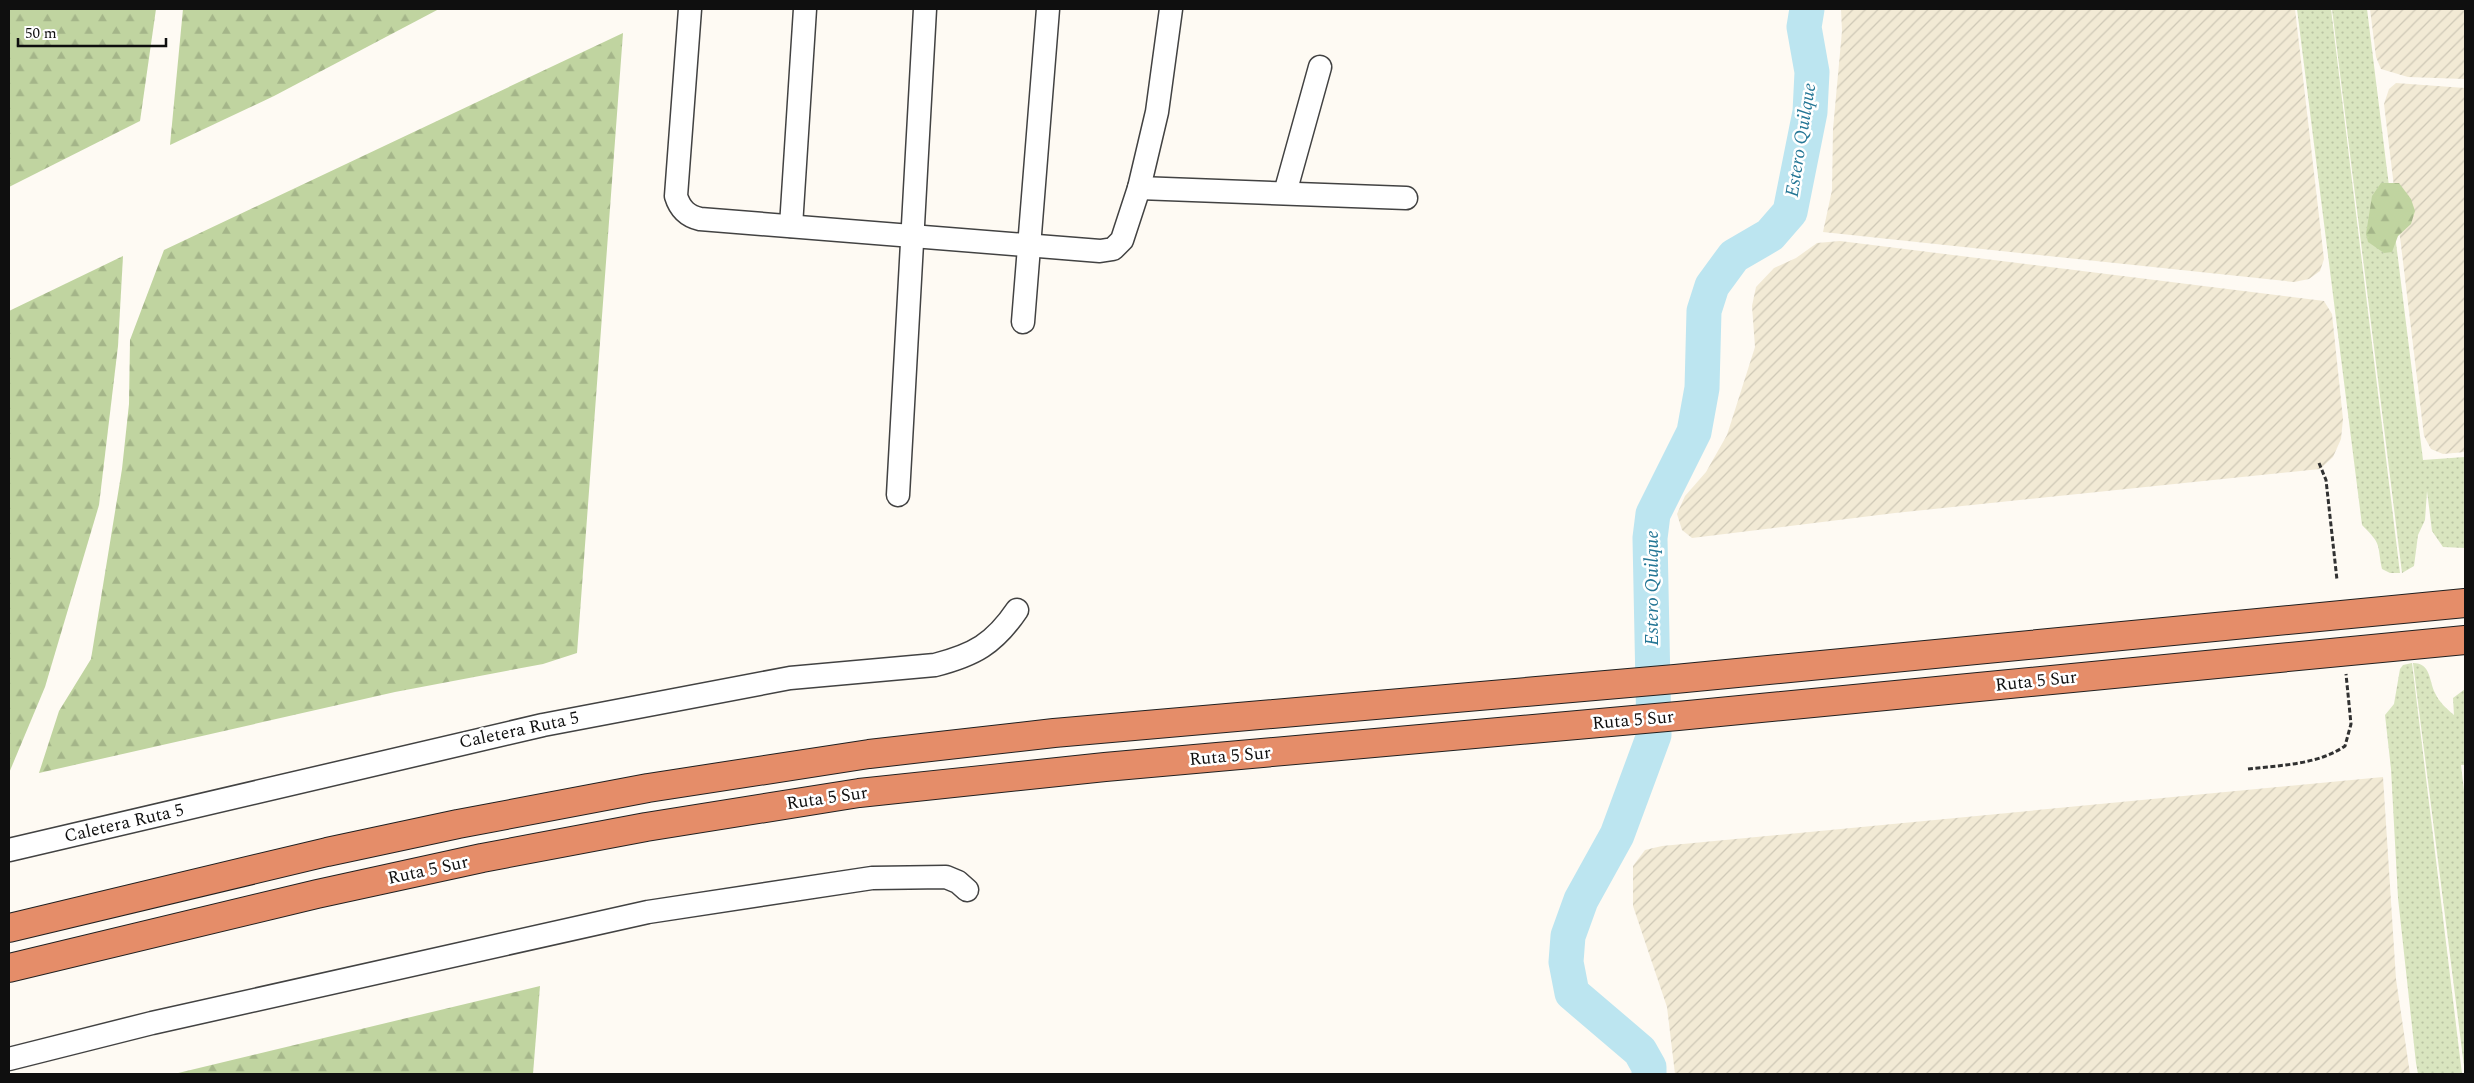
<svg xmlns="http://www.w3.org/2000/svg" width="2474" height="1083" viewBox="0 0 2474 1083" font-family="Spectral,serif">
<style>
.farmland{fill:url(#farmland-furrows)}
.grass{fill:url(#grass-dots)}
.forest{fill:url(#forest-firs)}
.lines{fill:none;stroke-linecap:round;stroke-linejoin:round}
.river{stroke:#bce5f0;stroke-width:35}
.minor-casing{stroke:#424242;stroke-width:25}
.highway-casing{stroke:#202020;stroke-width:30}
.path{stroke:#313131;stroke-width:3;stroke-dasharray:5 2.5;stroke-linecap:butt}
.minor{stroke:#fff;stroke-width:22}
.highway{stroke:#e58d69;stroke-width:28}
.labels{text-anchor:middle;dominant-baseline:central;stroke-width:5;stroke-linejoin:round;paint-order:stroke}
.street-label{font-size:18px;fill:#0f0f0f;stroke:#fff}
.water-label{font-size:19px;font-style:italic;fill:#247695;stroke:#fff}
</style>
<defs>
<pattern id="farmland-furrows" width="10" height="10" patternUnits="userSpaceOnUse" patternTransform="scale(1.25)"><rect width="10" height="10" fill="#f2ead5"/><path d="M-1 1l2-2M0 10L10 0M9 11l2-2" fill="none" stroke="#cec8b6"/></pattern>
<pattern id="grass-dots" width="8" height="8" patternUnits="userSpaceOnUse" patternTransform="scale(1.25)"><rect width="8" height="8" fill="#d9e5bf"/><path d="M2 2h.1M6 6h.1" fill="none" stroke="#b9c3a3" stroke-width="1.8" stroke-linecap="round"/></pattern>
<pattern id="forest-firs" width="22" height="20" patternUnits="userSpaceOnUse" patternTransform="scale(1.25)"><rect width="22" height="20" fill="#c0d4a0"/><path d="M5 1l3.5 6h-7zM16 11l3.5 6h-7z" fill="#a4b589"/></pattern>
</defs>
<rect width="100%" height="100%" fill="#fefaf3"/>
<g class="farmland">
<path d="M1841,9H2295L2324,259L2320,271L2309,279L2294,282L1823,232L1832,190L1833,129L1842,31Z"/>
<path d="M2370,9H2465V79L2408,77L2381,69L2376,57Z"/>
<path d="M2396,83L2465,88V452L2443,454L2431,449L2424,436L2384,104L2389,89Z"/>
<path d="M1840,241L2324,301L2332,314L2343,419L2341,439L2333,457L2320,469L1895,513L1692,538L1682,530L1677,514L1685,496L1706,472L1727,435L1755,347L1752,306L1756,287L1774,268L1796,258L1817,243Z"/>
<path d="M2383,777L2396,979L2410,1074H1675L1667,1007L1633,906V866L1645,850L1662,846Z"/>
</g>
<g class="grass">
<path d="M2297,9H2331L2400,573H2390L2382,569C2377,543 2382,545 2362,525Z"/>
<path d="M2332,9H2367L2423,460L2465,457V548L2443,547L2432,531L2427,491L2425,520L2418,535L2414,566L2402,573Z"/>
<path d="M2412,663L2462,1074H2418L2416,1063L2398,898L2391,769L2385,715L2394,704L2400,669L2403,665Z"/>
<path d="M2413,663C2431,663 2429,681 2435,693C2439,702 2447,709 2454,715L2453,698L2465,689V765H2461L2465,800V1074Z"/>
</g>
<g class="forest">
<path d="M9,9H156L140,121L9,187Z"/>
<path d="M183,9H439L274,96L170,145Z"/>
<path d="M623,33L577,653L543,664L395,692L39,773L59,711L91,659L122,469L129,404L130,340L164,250Z"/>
<path d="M2381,183H2399L2411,199L2415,211L2411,224L2398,236L2392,252L2384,253L2368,242L2366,234L2372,196Z"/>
<path d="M123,256L118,346L99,505L45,687L9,773V311Z"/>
<path d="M540,986L533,1074H174Z"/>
</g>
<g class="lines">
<path class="river" d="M1649,1074V1067L1640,1051L1572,993L1566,962L1568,936L1581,900L1617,835L1654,735L1650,538L1653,514L1694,432L1702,388L1704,311L1712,286L1734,256L1770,235L1790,212L1810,112L1812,72L1804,27L1807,9"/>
<defs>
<g id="minor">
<path d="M690,9L676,196C680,209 687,216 700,219L1100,251L1113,249L1122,240L1139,188L1157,112L1171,9"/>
<path d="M1139,188L1406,198"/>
<path d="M1285,193L1320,67"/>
<path d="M791,226L805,9"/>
<path d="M1023,322L1048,9"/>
<path d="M898,495L925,9"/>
<path d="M9,850L543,725L790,678L935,665C974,655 994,644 1017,610"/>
<path d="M9,1059L152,1023L648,912L872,878L946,877L958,882L967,890"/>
</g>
<g id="highway">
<path d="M9,928L327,852L458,824L648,788L869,754L1054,733L1675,679L2465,603"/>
<path d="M9,968L317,894L482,858L646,827L859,793L1105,767L1678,716L2465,640"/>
</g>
</defs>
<use href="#minor" class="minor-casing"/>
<use href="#highway" class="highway-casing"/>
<g class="path">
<path d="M2319,463L2326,480L2337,580"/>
<path d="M2248,769C2281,765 2317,765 2345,746L2351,724L2346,674"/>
</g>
<use href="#minor" class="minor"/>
<use href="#highway" class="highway"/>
</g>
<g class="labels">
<g class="street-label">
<text transform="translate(2036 681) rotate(-6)">Ruta 5 Sur</text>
<text transform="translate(1633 720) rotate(-5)">Ruta 5 Sur</text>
<text transform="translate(519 730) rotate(-12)">Caletera Ruta 5</text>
<text transform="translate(1230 756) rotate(-5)">Ruta 5 Sur</text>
<text transform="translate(827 798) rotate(-8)">Ruta 5 Sur</text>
<text transform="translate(124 823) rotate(-13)">Caletera Ruta 5</text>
<text transform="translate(428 870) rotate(-12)">Ruta 5 Sur</text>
</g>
<g class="water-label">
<text transform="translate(1801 140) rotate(-81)">Estero Quilque</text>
<text transform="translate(1652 588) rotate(-90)">Estero Quilque</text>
</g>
</g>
<rect width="2474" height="1083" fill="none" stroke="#0f0f0f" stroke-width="20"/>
<path d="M18 38v8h148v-8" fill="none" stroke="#0f0f0f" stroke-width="2.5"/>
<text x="25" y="38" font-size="15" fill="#0f0f0f" stroke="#ffffff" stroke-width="4" paint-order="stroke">50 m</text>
</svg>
